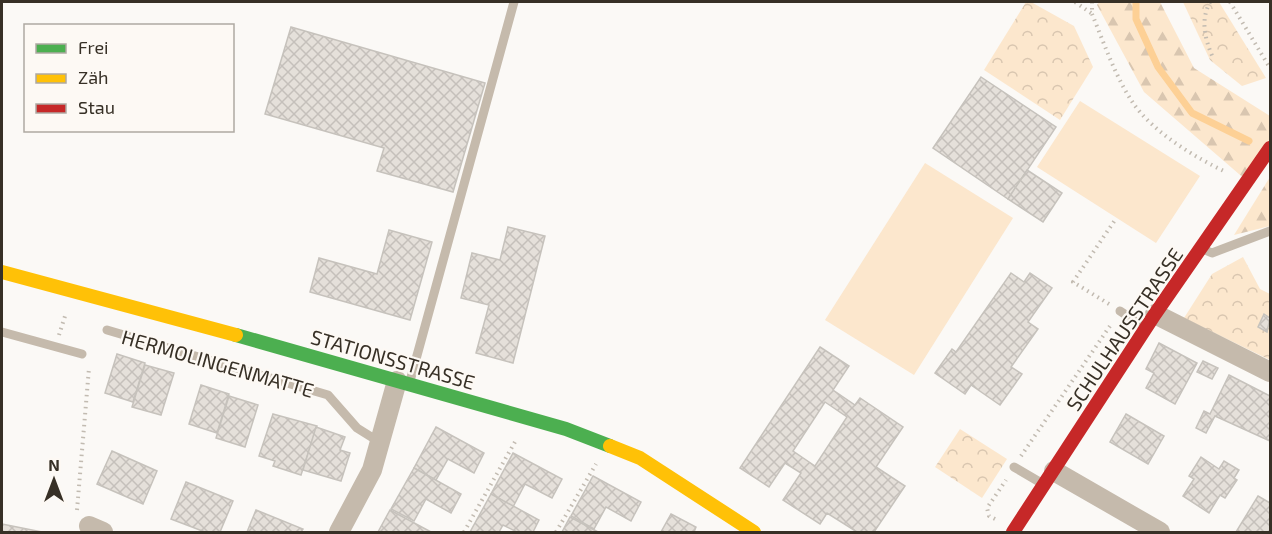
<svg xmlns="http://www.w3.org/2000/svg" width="1272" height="534" viewBox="0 0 1272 534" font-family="'Exo 2',sans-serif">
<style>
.forest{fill:url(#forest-firs)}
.park{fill:url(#park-crowns)}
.pitch{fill:#fce7cd}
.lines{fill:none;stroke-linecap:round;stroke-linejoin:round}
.stream{stroke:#fdd095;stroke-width:7}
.building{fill:url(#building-cross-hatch);stroke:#c6c2bc;stroke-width:1.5;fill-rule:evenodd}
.path{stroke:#c2bbb1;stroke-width:4;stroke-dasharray:1.5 4.5;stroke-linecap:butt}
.lane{stroke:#c5baac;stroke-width:9}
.street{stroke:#c5baac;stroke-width:20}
.fast{stroke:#4caf50;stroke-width:14}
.slow{stroke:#ffc107;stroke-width:14}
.jam{stroke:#c62828;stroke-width:14}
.labels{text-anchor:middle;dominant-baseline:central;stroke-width:4.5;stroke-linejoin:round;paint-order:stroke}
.street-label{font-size:20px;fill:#373026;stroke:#fdf9f4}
</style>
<defs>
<pattern id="forest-firs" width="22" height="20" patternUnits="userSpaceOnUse" patternTransform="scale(1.5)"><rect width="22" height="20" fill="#fce7cd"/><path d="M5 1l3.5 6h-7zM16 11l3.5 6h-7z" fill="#d9c6b0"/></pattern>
<pattern id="park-crowns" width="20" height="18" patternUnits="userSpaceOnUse" patternTransform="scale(1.5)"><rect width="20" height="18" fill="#fce7cd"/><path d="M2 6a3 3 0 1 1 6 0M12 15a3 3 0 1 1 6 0" fill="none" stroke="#d9c6b0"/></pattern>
<pattern id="building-cross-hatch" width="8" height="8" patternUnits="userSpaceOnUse" patternTransform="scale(1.5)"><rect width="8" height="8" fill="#e5e0da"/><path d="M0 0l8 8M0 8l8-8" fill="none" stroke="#c5c0bb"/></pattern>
</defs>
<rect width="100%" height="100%" fill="#fbf9f6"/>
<g class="forest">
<path d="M1099,2H1160L1194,68L1270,116V140L1247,181L1144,92L1097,5Z"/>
<path d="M1270,177V226L1234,235Z"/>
</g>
<g class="park">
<path d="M1026,2H1031L1074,26L1093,67L1060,120L984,70Z"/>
<path d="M1183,2H1219L1266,78L1242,86L1210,60Z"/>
<path d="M1243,257L1260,289L1270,294V360L1184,318L1212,274Z"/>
<path d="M960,429L1007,459L982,498L935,467Z"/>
</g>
<g class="pitch">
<path d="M1080,101L1200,176L1156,243L1037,167Z"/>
<path d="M925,163L1013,218L914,375L825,320Z"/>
</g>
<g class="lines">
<path class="stream" d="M1136,2V19L1158,67L1192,113L1249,141"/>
</g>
<g class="building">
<path d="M291,27L485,83L453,192L377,171L384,148L265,114Z"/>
<path d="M981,77L1056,127L1008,199L933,148Z"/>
<path d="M1027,170L1062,193L1043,222L1008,199Z"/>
<path d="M508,227L545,236L513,363L476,353L489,305L461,298L472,253L500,260Z"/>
<path d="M389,230L432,242L410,320L310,292L319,258L377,274Z"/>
<path d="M1011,273L1024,282L1030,273L1052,288L1028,322L1038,329L1011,367L1022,374L1000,405L971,385L965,394L935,373L952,349L956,352Z"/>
<path d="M1264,314L1270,318L1267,332L1258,327Z"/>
<path d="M1159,343L1197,363L1175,404L1146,388L1154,373L1146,369Z"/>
<path d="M820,347L849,366L833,390L855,405L860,398L903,427L876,467L905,486L874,532H857L827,513L820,524L783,500L801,473L785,463L769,487L740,468ZM825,402L847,417L815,466L793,451Z"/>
<path d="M117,354L145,363L133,402L105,393Z"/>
<path d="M1203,361L1218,368L1212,379L1197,372Z"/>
<path d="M145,365L174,373L161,415L132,407Z"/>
<path d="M1229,375L1270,396V441L1215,416L1206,433L1196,428L1204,411L1210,414Z"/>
<path d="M201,385L229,394L217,433L189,424Z"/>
<path d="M229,396L258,405L245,447L216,438Z"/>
<path d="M273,414L317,426L301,475L273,466L275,461L259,456Z"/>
<path d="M1126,414L1164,436L1148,464L1110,442Z"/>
<path d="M316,427L345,437L340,450L350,453L341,481L303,470Z"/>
<path d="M436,427L484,453L474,473L448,459L436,480L414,468Z"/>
<path d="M112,451L157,471L143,504L97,484Z"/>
<path d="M513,453L562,479L552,498L525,484L513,507L491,494Z"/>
<path d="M1201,457L1219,469L1224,461L1239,470L1234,478L1237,480L1225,498L1220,495L1209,513L1183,496L1194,479L1189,476Z"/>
<path d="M414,468L461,494L451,513L426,499L414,521L391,509Z"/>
<path d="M593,476L641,502L631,521L606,507L594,529L571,516Z"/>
<path d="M186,482L233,501L220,532H205L171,519Z"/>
<path d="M491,494L539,520L533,532H517L503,525L499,532H470Z"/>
<path d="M1258,496L1270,503V532H1236Z"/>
<path d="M256,510L303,529L301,532H247Z"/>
<path d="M390,510L431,532H378Z"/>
<path d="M671,514L696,527L694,532H661Z"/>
<path d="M570,517L598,532H562Z"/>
<path d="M2,524L42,532H2Z"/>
</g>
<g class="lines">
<g class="path">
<path d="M1075,2L1091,13"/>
<path d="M1092,2V14C1104,43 1115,76 1133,103C1153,132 1194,157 1226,172"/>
<path d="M1210,2C1200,21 1205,39 1213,58"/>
<path d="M1230,2L1270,68"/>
<path d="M1109,304L1073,282L1115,220"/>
<path d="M59,335L66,313"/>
<path d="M1021,456L1112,323"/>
<path d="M77,510L89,368"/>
<path d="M995,519L989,516L987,508L1006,480"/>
<path d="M464,532L516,440"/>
<path d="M556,532L596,464"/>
</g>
<g class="lane">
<path d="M1203,249L1212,253L1270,231"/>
<path d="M1120,311L1144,327"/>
<path d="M107,330L328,395L357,428L381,443"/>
<path d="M2,332L82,354"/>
<path d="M410,381L514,2"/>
<path d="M1014,467L1043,484"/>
</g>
<g class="street">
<path d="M1155,314L1270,372"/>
<path d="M1054,471L1160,532"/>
<path d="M89,526L103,532"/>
<path d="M339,532L372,470L397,381"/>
</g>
<path class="fast" d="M236,335L566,429L610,446"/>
<g class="slow">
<path d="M2,272L236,335"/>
<path d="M610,446L640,458L754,532"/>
</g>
<path class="jam" d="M1013,532L1155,314L1270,148"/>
</g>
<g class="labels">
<g class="street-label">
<text transform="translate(1124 329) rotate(-56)">SCHULHAUSSTRASSE</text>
<text transform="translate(393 359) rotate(16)">STATIONSSTRASSE</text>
<text transform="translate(218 363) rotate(16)">HERMOLINGENMATTE</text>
</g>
</g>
<rect width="1272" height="534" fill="none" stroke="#373026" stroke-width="6"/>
<rect x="24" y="24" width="210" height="108" fill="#fdf9f4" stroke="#aea9a2" stroke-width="1.5"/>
<rect x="36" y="44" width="30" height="9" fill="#4caf50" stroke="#aea9a2" stroke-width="1.5"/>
<text x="78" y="54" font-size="18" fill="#373026">Frei</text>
<rect x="36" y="74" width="30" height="9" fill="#ffc107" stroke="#aea9a2" stroke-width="1.5"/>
<text x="78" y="84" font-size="18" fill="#373026">Zäh</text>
<rect x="36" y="104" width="30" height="9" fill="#c62828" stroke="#aea9a2" stroke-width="1.5"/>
<text x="78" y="114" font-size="18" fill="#373026">Stau</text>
<g transform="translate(54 480)" stroke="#fdf9f4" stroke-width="4.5" paint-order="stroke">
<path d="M0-4.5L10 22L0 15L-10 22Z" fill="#373026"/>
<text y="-9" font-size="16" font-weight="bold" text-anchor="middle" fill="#373026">N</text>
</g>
</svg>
